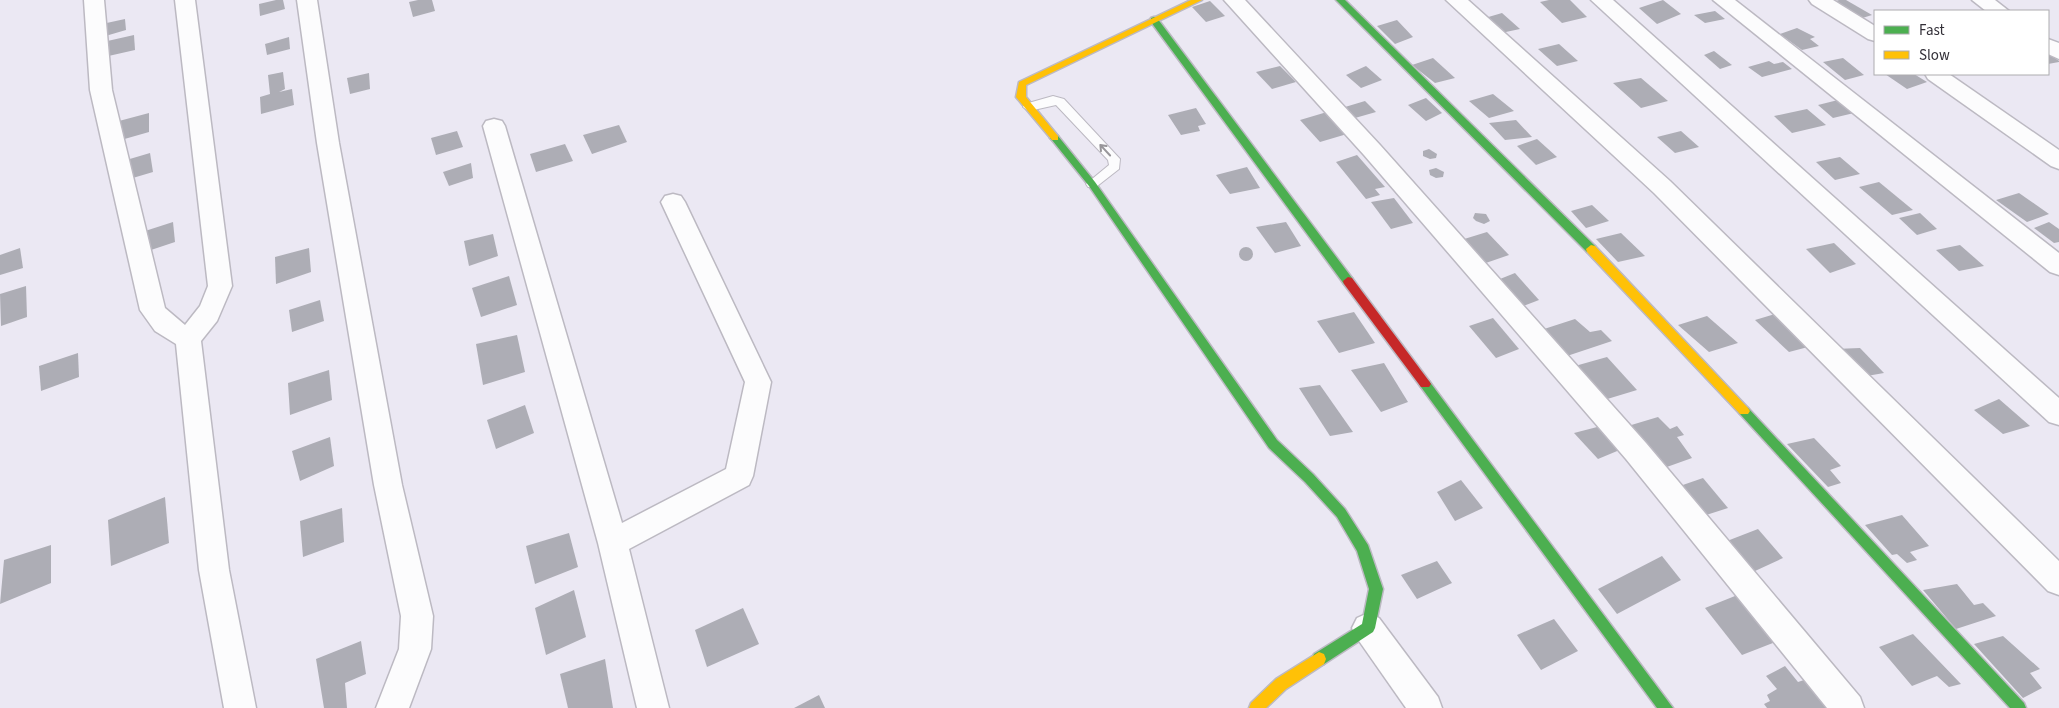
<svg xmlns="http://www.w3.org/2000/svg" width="2059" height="708" viewBox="0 0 2059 708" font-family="'Source Sans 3',sans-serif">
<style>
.building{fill:#adadb5}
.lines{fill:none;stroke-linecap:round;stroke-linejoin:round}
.lane-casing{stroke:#bcb9c2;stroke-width:2}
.street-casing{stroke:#bcb9c2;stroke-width:3}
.fast-casing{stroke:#bcb9c2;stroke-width:3}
.slow-casing{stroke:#bcb9c2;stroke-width:3}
.jam-casing{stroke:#bcb9c2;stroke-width:3}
.lane{fill:#fcfcfd;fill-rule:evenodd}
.street{fill:#fcfcfd;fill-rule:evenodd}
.fast{fill:#4caf50;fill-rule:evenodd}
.slow{fill:#ffc107;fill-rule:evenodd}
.jam{fill:#c62828;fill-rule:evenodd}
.oneway{stroke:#98969a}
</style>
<rect width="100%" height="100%" fill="#ebe8f3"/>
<g class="building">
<path d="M276,0H283L285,9L260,16L259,4Z"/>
<path d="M418,0H432L435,11L413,17L409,2Z"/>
<path d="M1549,0H1570L1587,17L1562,23L1540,2Z"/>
<path d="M1663,0L1681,14L1657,24L1639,8Z"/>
<path d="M1839,0H1846L1872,15L1856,20L1829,3Z"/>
<path d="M1210,1L1225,16L1206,22L1192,7Z"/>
<path d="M1715,11L1725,19L1705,23L1694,15Z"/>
<path d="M1502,13L1520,29L1501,33L1485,18Z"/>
<path d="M125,19L126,30L102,37V24Z"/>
<path d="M1397,20L1413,37L1395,44L1377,26Z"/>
<path d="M1797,28L1815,37L1810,39L1819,46L1802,50L1780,34Z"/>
<path d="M134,35L135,50L104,57L103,42Z"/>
<path d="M289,37L290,49L267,55L265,44Z"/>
<path d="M1559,44L1578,61L1557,66L1538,49Z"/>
<path d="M1714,51L1732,65L1720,69L1704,55Z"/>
<path d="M2048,53L2059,61V62L2048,64Z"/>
<path d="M1433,58L1455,78L1435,83L1412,65Z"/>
<path d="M1843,58L1864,75L1845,80L1823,62Z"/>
<path d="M1769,61L1774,64L1783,62L1792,69L1762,77L1748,67Z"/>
<path d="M1280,66L1296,82L1272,89L1256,72Z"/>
<path d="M1366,66L1382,80L1361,88L1346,75Z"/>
<path d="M283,72L285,89L279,92L292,89L294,105L261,114L260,97L270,94L268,75Z"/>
<path d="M369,73L370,89L350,94L347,78Z"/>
<path d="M1885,74H1914L1927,82L1907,89Z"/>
<path d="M1641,78L1668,101L1641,108L1613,83Z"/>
<path d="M1493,94L1514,111L1489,118L1469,101Z"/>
<path d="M1426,98L1442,113L1426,121L1408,105Z"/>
<path d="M1838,100L1854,113L1833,118L1818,105Z"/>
<path d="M1365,101L1376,112L1355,118L1345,107Z"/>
<path d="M1196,108L1206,124L1198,126L1200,131L1181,135L1168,115Z"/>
<path d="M1807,109L1826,125L1792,133L1774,116Z"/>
<path d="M1327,112L1347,134L1320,142L1300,120Z"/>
<path d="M149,113V132L121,140L119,121Z"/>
<path d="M1516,120L1532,137L1505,140L1489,123Z"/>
<path d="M619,125L627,142L592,154L583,135Z"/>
<path d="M457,131L463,147L436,155L431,138Z"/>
<path d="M1681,131L1699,147L1675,153L1657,137Z"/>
<path d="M1537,139L1557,157L1536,165L1517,146Z"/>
<path d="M565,144L573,161L536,172L530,154Z"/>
<path d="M1429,149L1437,154L1436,158L1430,159L1423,156V151Z"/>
<path d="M150,153L153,172L126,180L123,161Z"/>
<path d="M1357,155L1385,187L1375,189L1380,195L1366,199L1336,162Z"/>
<path d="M1840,157L1860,174L1835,180L1816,162Z"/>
<path d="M471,163L473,178L449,186L443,172Z"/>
<path d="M1247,167L1260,188L1230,194L1216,175Z"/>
<path d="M1436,168L1444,172L1443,177L1436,178L1430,175L1429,170Z"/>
<path d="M1879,182L1913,210L1892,215L1859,187Z"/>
<path d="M2019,193L2049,214L2027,222L1996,200Z"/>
<path d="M1394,198L1413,223L1391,229L1371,202Z"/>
<path d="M1592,205L1609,221L1586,228L1571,211Z"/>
<path d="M1475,213L1486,214L1490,221L1484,224L1476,221L1473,218Z"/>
<path d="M1920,213L1937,229L1917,235L1899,218Z"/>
<path d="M173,222L175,242L148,251L142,232Z"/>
<path d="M1286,222L1301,246L1275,253L1256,227Z"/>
<path d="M2049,222L2059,229V242L2054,243L2034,228Z"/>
<path d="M1487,232L1509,255L1480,265L1461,240Z"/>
<path d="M1621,233L1645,256L1618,262L1596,239Z"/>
<path d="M493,234L498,256L469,266L464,241Z"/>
<path d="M1834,243L1856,264L1830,273L1806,249Z"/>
<path d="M1960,245L1984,266L1959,271L1936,250Z"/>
<circle cx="1246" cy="254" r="7"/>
<path d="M20,248L23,268L0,275V255Z"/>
<path d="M309,248L311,272L276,284L275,257Z"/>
<path d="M1515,273L1539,300L1518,308L1495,281Z"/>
<path d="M509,276L517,305L481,317L472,288Z"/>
<path d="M26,286L27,317L1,326L0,294Z"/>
<path d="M320,300L324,321L292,332L289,310Z"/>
<path d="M1354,312L1375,343L1339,353L1317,321Z"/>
<path d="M1775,314L1808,347L1789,352L1755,320Z"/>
<path d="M1707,316L1738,343L1709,352L1678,325Z"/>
<path d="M1493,318L1519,349L1496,358L1469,326Z"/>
<path d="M1575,319L1590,332L1601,330L1612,341L1567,356L1541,330Z"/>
<path d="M517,335L525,372L483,385L476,344Z"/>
<path d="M1860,348L1884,373L1861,377L1835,349Z"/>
<path d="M78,353L79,377L41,391L39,366Z"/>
<path d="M1607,357L1637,390L1604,400L1575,366Z"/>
<path d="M1384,363L1408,402L1381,412L1351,370Z"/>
<path d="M329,370L332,400L290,415L288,383Z"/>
<path d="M1320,385L1353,432L1330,436L1299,388Z"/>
<path d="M1999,399L2030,426L2003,434L1974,410Z"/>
<path d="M525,405L534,433L496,449L487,420Z"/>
<path d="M1658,417L1670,429L1677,426L1684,435L1677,437L1692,458L1664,468L1628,426Z"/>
<path d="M1601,426L1622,449L1598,459L1574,433Z"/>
<path d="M330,437L334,466L300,481L292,451Z"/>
<path d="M1814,438L1841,466L1830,470L1841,483L1828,487L1787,444Z"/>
<path d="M1703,478L1728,508L1700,517L1677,487Z"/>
<path d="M1461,480L1483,508L1455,521L1437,492Z"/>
<path d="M165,497L169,543L111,566L108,520Z"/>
<path d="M342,508L344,542L303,557L300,521Z"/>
<path d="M1902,515L1929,546L1910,552L1917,560L1907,563L1897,554L1892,555L1865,525Z"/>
<path d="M1758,529L1783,558L1755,571L1727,541Z"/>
<path d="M569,533L578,567L535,584L526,546Z"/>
<path d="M51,545V583L0,604L4,560Z"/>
<path d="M1662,556L1681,580L1617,614L1598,589Z"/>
<path d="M1437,561L1452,583L1417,599L1401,575Z"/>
<path d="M1957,584L1974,605L1983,603L1996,616L1956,629L1923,590Z"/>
<path d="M574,590L586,637L546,655L535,608Z"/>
<path d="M1740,594L1778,641L1742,655L1705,608Z"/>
<path d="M743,608L759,644L707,667L695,630Z"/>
<path d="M1554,619L1578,651L1541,670L1517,635Z"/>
<path d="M1913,634L1961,684L1949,687L1937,676L1912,686L1879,647Z"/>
<path d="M2003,636L2040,669L2030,673L2042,688L2023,698L1974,644Z"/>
<path d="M361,641L366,674L345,683L347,708H324L316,659Z"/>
<path d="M605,659L613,708H568L560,674Z"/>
<path d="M1785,666L1798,682L1804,680L1809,687L1813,685L1832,708H1767L1764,704L1770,701L1767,695L1777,689L1766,676Z"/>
<path d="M819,695L825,708H794Z"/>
</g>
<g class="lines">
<defs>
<path id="lane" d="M1053,96L1064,99L1120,159L1119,169L1096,187H1088L1086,184L1109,165L1108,160L1056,105L1029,111L1023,107L1025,104Z"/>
<g id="street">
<path d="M84,0H104L112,90L165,308L185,325L200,306L208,286L175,0H195L232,286L217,321L201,341L229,570L256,708H224L199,570L176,344L155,331L140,310L90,90Z"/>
<path d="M297,0H317L339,143L402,485L433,616L431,649L409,708H376L399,649L401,616L374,485L317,143Z"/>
<path d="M1224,0H1245L1380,145L1646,443L1860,697L1864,708H1827L1626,459L1364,155Z"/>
<path d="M1446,0H1468L1670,181L2059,561V595L2048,591L1654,193Z"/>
<path d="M1591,0H1613L2059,398V425L2049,422Z"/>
<path d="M1713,0H1735L2059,253V275L2050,272Z"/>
<path d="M1809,0H1833L1875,26V41L1868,39L1812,4Z"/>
<path d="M1972,0H1995L2009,11H1986Z"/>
<path d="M2048,39L2059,43V59L2048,54Z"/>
<path d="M1925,74H1949L2059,150V169L2051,166L1928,79Z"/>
<path d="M494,119L502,121L505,126L622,523L726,469L745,382L661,202L665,196L673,194L681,196L685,202L771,382L753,476L749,485L629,549L669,708H637L598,543L483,126L486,121Z"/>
<path d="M1368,613L1379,618L1438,697L1442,708H1406L1357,638L1352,628L1357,618Z"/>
</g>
<g id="fast">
<path d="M1336,0H1345L1595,246L1596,249L1595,252H1587Z"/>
<path d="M1154,17L1157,18L1352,278L1353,281L1352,284H1344L1151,22V18Z"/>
<path d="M1055,135L1058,136L1095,182L1277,440L1313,474L1345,509L1368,545L1383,589L1375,628L1373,632L1324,664L1319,666L1314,664L1312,659L1314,654L1362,624L1369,589L1357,551L1337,517L1305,482L1269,448L1089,186L1052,140L1050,138Z"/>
<path d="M1425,379L1429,381L1673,708H1657L1421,387L1419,384L1421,381Z"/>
<path d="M1744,406L1748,408L2024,703L2026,708H2010L1740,414L1738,411L1740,408Z"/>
</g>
<g id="slow">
<path d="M1191,0H1202L1026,85V97L1058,136V140H1052L1016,97L1019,82Z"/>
<path d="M1591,245L1595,246L1748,408L1750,411L1748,414H1740L1587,252L1586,249Z"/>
<path d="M1319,652L1324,654L1326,659L1324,664L1286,689L1266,708H1249L1251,703L1276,679Z"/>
</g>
<path id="jam" d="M1348,277L1352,278L1429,381L1431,384L1429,387H1421L1344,284L1343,281Z"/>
</defs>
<use href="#lane" class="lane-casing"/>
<use href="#street" class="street-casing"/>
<use href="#fast" class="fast-casing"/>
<use href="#slow" class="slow-casing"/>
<use href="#jam" class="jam-casing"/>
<use href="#lane" class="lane"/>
<use href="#street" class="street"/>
<use href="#fast" class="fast"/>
<use href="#slow" class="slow"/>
<use href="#jam" class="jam"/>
</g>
<defs><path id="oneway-shaft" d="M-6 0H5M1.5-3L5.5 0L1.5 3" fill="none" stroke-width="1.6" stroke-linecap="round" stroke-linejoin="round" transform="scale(1.25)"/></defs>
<use class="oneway" href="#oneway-shaft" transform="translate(1105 150) rotate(-133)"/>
<rect x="1874" y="10" width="175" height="65" fill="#ffffff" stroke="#adacaf"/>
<rect x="1884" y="26" width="25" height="8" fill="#4caf50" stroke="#adacaf"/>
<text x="1919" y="35" font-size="15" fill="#333038">Fast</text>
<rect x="1884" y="51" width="25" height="8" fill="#ffc107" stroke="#adacaf"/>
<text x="1919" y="60" font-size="15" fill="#333038">Slow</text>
</svg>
